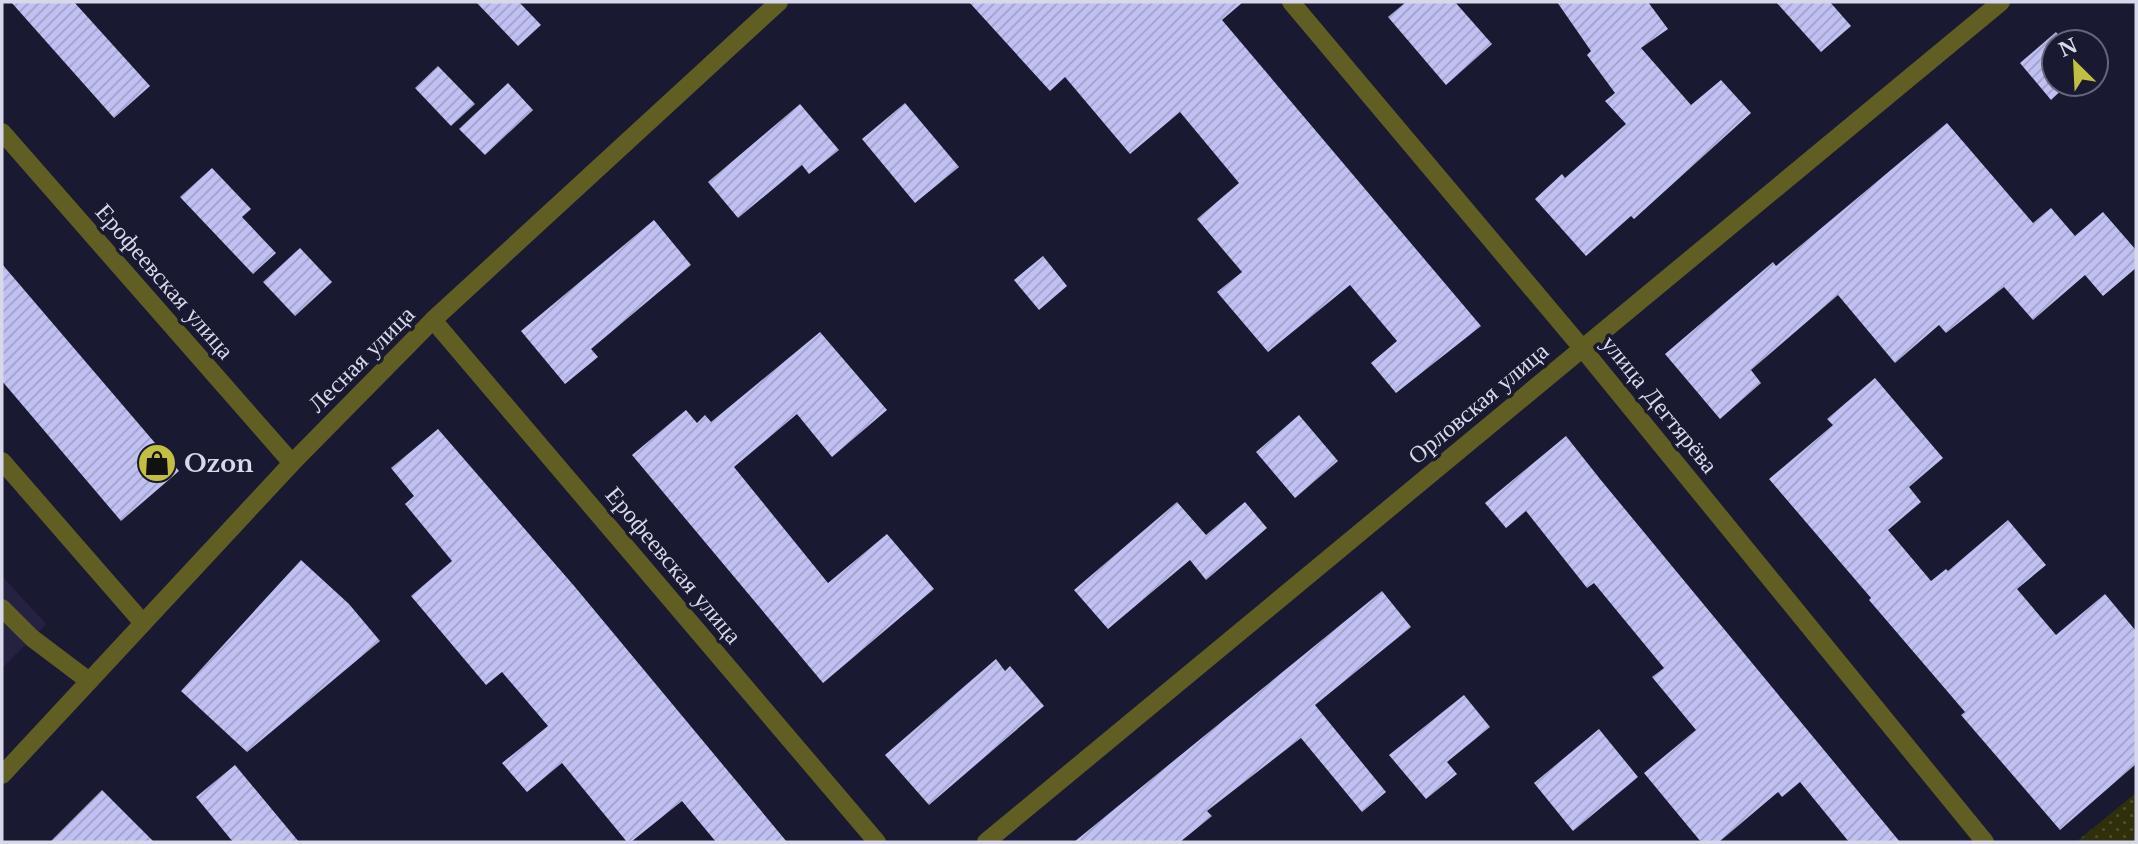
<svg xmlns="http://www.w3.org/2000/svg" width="2138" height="844" viewBox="0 0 2138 844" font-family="'Libre Baskerville',serif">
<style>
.built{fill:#242240}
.green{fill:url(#green-dots)}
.building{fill:url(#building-hatch)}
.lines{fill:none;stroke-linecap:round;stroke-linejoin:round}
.minor{stroke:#605e23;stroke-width:18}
.labels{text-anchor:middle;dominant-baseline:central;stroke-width:7;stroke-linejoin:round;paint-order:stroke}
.street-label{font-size:24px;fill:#d7d8e9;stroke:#1a1932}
.poi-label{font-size:24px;font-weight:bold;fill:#d7d8e9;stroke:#1a1932;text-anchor:start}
</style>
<defs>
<pattern id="green-dots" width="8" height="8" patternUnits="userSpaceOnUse" patternTransform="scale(1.75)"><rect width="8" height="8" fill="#302f0c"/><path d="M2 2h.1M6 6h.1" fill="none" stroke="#4d4c2f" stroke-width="1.8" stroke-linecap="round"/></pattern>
<pattern id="building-hatch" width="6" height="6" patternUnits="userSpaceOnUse" patternTransform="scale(1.75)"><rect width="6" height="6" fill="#c0c0f3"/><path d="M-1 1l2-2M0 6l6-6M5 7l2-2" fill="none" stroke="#a0a0c8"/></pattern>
</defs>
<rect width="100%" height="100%" fill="#1a1932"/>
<path class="built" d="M2,576L46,624L2,668Z"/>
<path class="green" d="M2136,793V842H2076Z"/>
<g class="building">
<path d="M11,2H74L150,86L114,118Z"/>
<path d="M476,2H519L541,25L518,46Z"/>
<path d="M969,2H1243L1222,20L1481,326L1396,393L1371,363L1397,341L1350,285L1268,352L1217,292L1242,272L1197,219L1239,183L1180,112L1130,154L1065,77L1050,91Z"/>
<path d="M1406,2H1455L1492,44L1446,85L1388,17Z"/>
<path d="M1557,2H1648L1668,29L1641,48L1691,105L1721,80L1751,113L1634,219L1631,216L1586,256L1535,199L1562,174L1565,178L1626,124L1605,101L1615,93L1587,55L1591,51Z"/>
<path d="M1776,2H1830L1851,26L1821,52Z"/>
<path d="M2056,32L2065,42H2054V84H2068L2051,100L2020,63Z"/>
<path d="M438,66L475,104L451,126L415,88Z"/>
<path d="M508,83L533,110L485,155L459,129Z"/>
<path d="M905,103L959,167L915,203L862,139Z"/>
<path d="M800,104L839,150L809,174L802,165L738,218L708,182Z"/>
<path d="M1947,123L2033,223L2051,208L2075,236L2103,212L2136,250V268L2103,296L2085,275L2033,320L2004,287L1946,333L1939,325L1895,363L1838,295L1751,370L1761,383L1720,419L1665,354L1773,262L1776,266Z"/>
<path d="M212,168L251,209L242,217L276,253L253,274L180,197Z"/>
<path d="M654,220L691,265L591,349L598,357L565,384L521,331Z"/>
<path d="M300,248L332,282L295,316L263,282Z"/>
<path d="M1043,256L1067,286L1039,310L1014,280Z"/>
<path d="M2,264L179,471L121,521L2,381Z"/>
<path d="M820,332L887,410L832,457L797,414L734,467L828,583L887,534L934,589L823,683L632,455L686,410L697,423L705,415L711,422Z"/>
<path d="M1875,378L1943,458L1909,487L1921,502L1888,530L1931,581L1946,569L1948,571L2008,520L2046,565L2017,589L2056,635L2105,594L2136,631V764L2060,830L1961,715L1965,712L1869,600L1871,598L1769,479L1833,425L1827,419Z"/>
<path d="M1299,415L1338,461L1295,498L1256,452Z"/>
<path d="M438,429L575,587L787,842H716L682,801L631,842H627L562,763L527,792L502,763L548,726L502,672L486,685L411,596L452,561L405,504L414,496L391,468Z"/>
<path d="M1566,436L1600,479L1900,842H1849L1800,782L1782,797L1778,792L1719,842H1701L1644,773L1696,730L1652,677L1664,668L1594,583L1587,588L1526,511L1506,528L1485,503Z"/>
<path d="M1177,502L1206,535L1245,502L1267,528L1206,580L1190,560L1108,629L1074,590Z"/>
<path d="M301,560L349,604L380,641L247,752L181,691Z"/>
<path d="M1382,591L1411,627L1315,705L1386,792L1362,812L1301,738L1207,811L1212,816L1180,842H1074Z"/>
<path d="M996,659L1005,671L1010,666L1044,706L929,805L885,755Z"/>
<path d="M1464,695L1490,727L1447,762L1457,774L1426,799L1389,755Z"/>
<path d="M1599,729L1638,777L1573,831L1534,783Z"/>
<path d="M235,765L299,842H233L196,797Z"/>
<path d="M102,790L154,842H50Z"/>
</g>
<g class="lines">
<g class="minor">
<path d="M1291,2L1582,348L1985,842"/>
<path d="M2,132L292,463"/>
<path d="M433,320L877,842"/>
<path d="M2,461L143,623"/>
<path d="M2,608L32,638L89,681"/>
<path d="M2,775L292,463L433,320L779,2"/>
<path d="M986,842L2001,2"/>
</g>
</g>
<defs>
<symbol id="shop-disc" viewBox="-11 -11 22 22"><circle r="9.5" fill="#c1be40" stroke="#1a1932"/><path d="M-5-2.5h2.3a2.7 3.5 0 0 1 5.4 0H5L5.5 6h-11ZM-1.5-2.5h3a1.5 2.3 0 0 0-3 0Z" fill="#111"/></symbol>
</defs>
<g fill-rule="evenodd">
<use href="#shop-disc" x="135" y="441" width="44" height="44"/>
</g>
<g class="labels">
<g class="street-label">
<text transform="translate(165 281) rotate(49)">Ерофеевская улица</text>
<text transform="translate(361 359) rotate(-45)">Лесная улица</text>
<text transform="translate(1478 403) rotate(-40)">Орловская улица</text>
<text transform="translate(1660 404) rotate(51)">улица Дегтярёва</text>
<text transform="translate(674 565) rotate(50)">Ерофеевская улица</text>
</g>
<g class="poi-label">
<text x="184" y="463">Ozon</text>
</g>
</g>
<rect width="2138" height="844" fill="none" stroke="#d7d8e9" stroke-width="7"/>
<g transform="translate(2075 63) rotate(336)"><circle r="33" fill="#1a1932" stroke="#66657b" stroke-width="2"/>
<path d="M0-5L12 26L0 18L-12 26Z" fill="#c1be40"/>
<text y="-10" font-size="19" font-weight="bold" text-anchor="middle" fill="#d7d8e9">N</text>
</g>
</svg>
